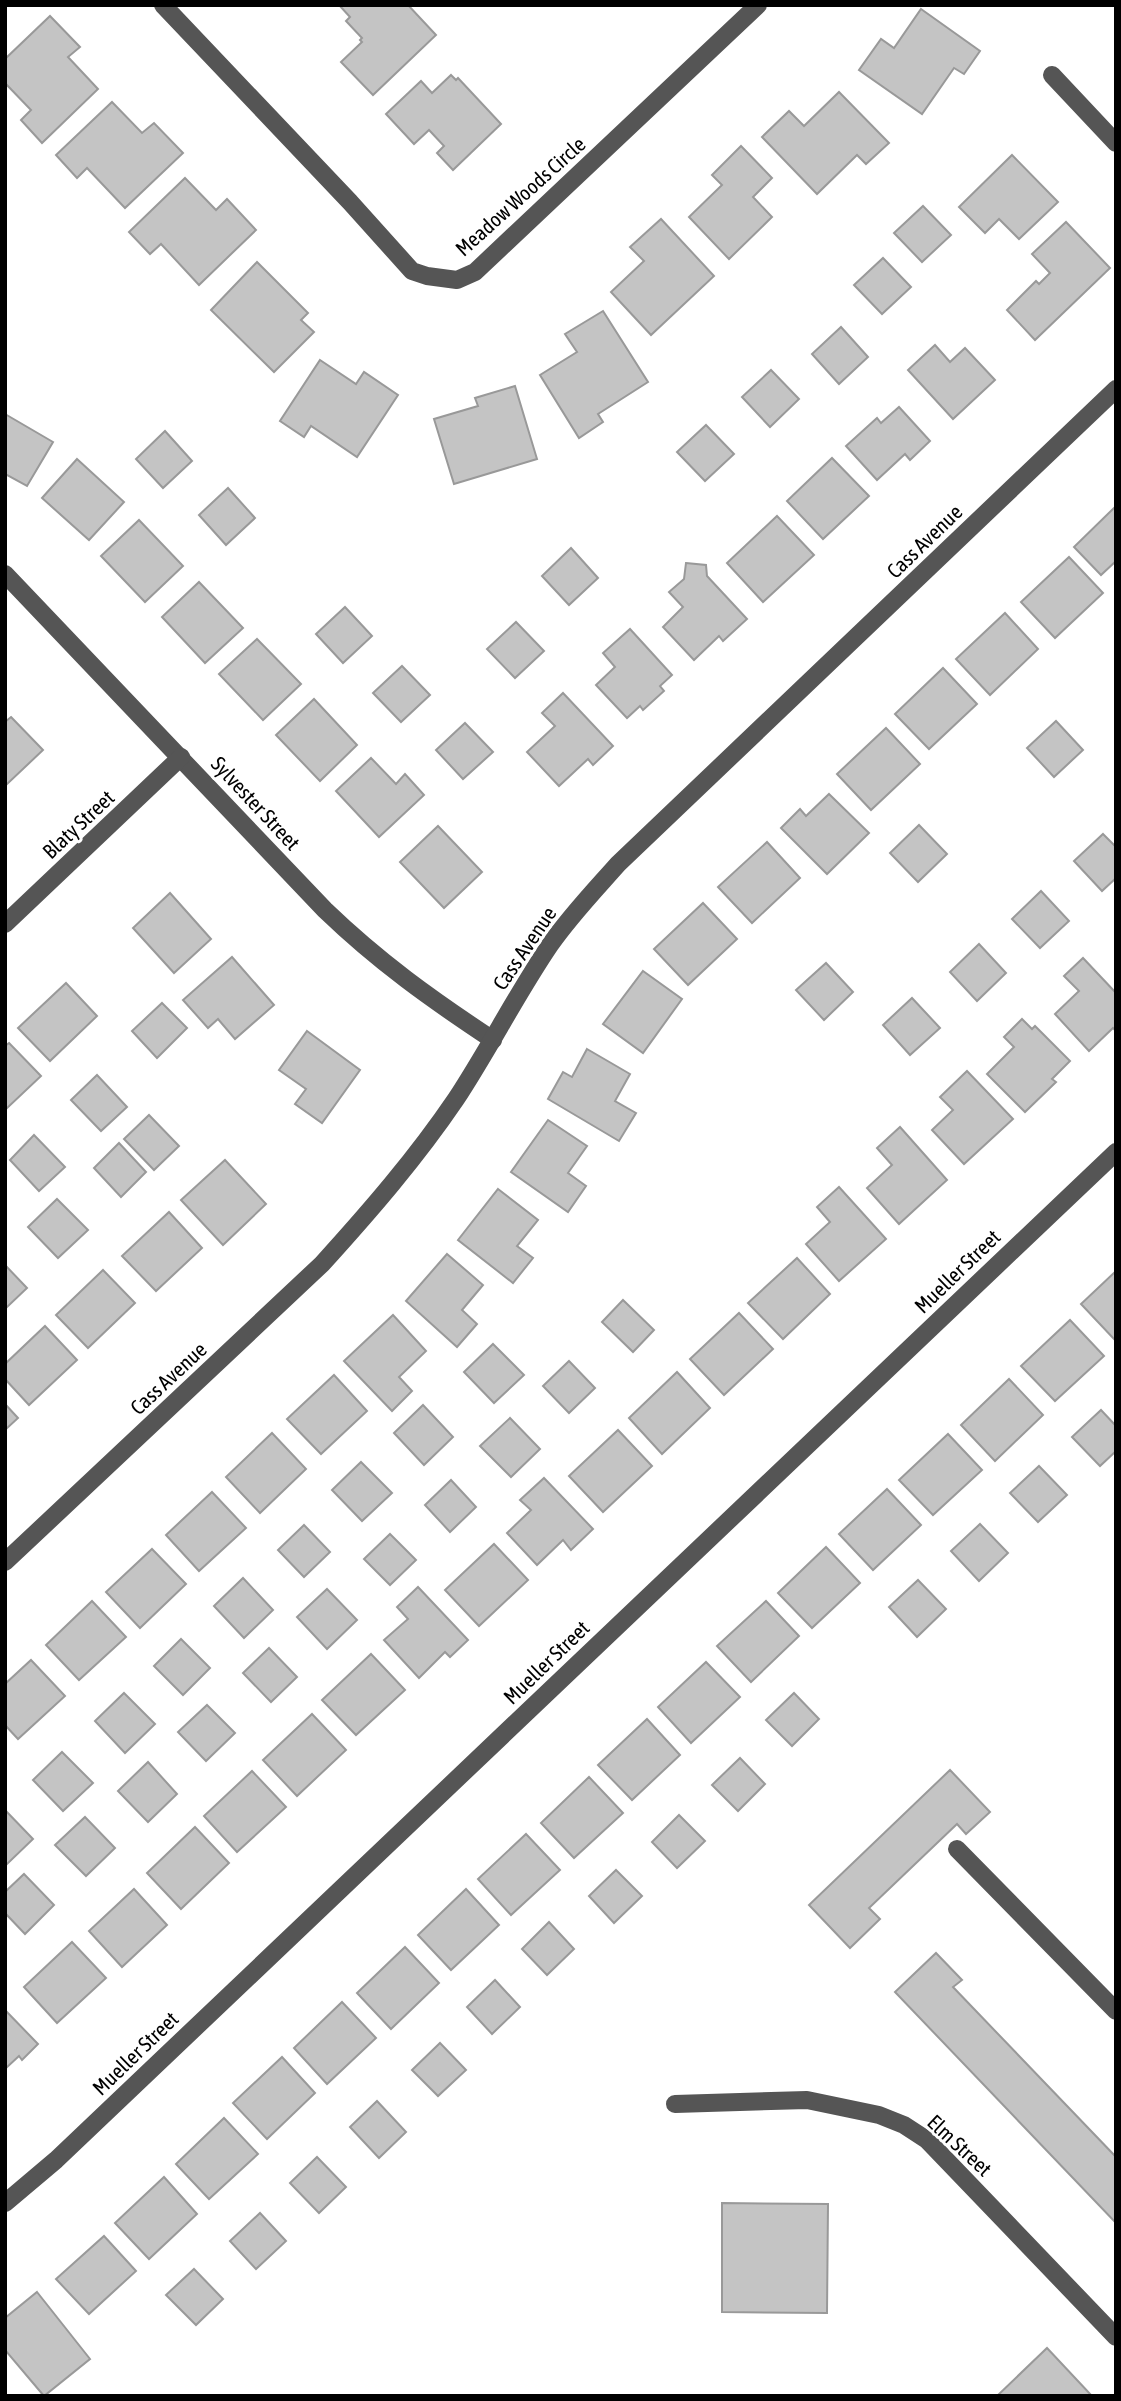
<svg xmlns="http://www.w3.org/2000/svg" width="1121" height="2401" viewBox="0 0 1121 2401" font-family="'Asap Condensed',sans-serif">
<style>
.building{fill:#c4c4c4;stroke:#999;stroke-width:2}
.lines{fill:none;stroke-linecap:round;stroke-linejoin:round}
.minor{stroke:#555;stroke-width:18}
.labels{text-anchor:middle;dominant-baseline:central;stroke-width:6;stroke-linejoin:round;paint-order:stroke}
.street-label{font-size:21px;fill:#000;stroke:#fff}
</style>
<rect width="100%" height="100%" fill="#fff"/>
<g class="building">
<path d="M339,5H408L436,35L373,95L341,62L362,42L360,40L362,38L346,21L350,17Z"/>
<path d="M921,9L980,51L964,74L954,68L922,114L859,70L881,39L894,48Z"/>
<path d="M50,16L80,47L68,57L98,89L42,143L21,120L31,110L5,83V59Z"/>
<path d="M451,75L456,80L458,78L501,124L453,170L437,153L444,146L429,130L414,144L386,114L421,81L432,93Z"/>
<path d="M839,92L889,143L866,164L857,155L817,194L762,137L789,111L804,126Z"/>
<path d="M112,102L142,133L154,123L183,153L125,208L87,168L77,178L56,155Z"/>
<path d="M741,146L772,178L753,197L772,217L729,259L689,217L722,185L712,175Z"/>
<path d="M1012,155L1058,202L1019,239L999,219L985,233L959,207Z"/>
<path d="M185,178L216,210L227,199L256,230L199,285L161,244L150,254L129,232Z"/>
<path d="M923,206L951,235L922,262L894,233Z"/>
<path d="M661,219L714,276L651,335L611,292L644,261L630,247Z"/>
<path d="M1066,222L1110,268L1035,340L1007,310L1036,281L1039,284L1050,273L1032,254Z"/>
<path d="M883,258L911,287L882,314L854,285Z"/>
<path d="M257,262L308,313L301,320L314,332L274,372L211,310Z"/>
<path d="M603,311L648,382L598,414L603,422L579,438L540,375L577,352L565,334Z"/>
<path d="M841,327L868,357L839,384L812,354Z"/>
<path d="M935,345L950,362L965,348L995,380L953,419L908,370Z"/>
<path d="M320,360L356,384L364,372L398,395L357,457L311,426L304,437L280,421Z"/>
<path d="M771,370L799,399L770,427L742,397Z"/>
<path d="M515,386L537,459L454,484L434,419L478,406L475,398Z"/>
<path d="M899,407L930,441L910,460L905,454L877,480L846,446L877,418L881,423Z"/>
<path d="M5,414L53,442L27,486L5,474Z"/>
<path d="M706,425L734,454L705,481L677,452Z"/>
<path d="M165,431L192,461L163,488L136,459Z"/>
<path d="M832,458L869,496L823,539L787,501Z"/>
<path d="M77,459L124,502L89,540L42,498Z"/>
<path d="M228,488L255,518L226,545L199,515Z"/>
<path d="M1116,506V561L1101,575L1074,547Z"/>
<path d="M777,516L814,555L763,602L727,563Z"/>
<path d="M139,520L183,566L145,602L101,556Z"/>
<path d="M571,548L598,578L569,605L542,576Z"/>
<path d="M1069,557L1103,593L1055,638L1021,602Z"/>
<path d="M686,563L706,565L707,576L747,619L723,641L719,636L694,660L663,627L683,607L669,592L684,579Z"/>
<path d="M199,582L243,628L205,663L162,617Z"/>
<path d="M345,607L372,636L343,663L316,634Z"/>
<path d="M1005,613L1038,649L990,695L956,659Z"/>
<path d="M516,622L544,651L515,678L487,649Z"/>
<path d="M630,629L672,675L660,686L664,691L643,710L640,706L627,718L596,685L615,667L603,653Z"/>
<path d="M257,639L301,684L263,720L219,674Z"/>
<path d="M402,666L430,695L401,722L373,693Z"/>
<path d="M943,668L977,704L929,749L895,714Z"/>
<path d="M563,693L613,746L593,765L588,759L559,786L527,752L555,726L542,713Z"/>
<path d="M314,699L357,745L320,781L276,735Z"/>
<path d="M11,717L43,750L5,786V722Z"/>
<path d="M1056,721L1083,750L1054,777L1027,748Z"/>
<path d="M465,723L493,752L463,779L436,750Z"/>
<path d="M886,728L920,764L871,810L837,774Z"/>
<path d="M371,758L396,784L405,774L424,795L379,837L336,791Z"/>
<path d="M829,794L869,833L827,874L781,828L800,809L806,816Z"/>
<path d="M919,825L947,854L918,882L890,853Z"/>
<path d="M438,826L482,872L444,908L400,862Z"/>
<path d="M1103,834L1116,847V878L1102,891L1074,861Z"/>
<path d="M767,842L800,878L752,923L718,887Z"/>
<path d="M1041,891L1069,921L1040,948L1012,919Z"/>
<path d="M170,893L211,939L174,973L133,928Z"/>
<path d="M703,903L737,939L688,985L654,949Z"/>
<path d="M979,944L1006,973L977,1001L950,972Z"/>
<path d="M232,957L274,1005L235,1039L218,1019L208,1028L183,1000Z"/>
<path d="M1083,958L1116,993V1031L1113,1028L1089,1051L1055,1014L1079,991L1064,976Z"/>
<path d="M826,963L853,992L824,1020L796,990Z"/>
<path d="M643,971L682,999L643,1053L603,1024Z"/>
<path d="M66,983L97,1016L50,1061L18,1028Z"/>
<path d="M912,998L940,1028L910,1055L883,1025Z"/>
<path d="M162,1003L187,1028L157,1058L132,1031Z"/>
<path d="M1022,1019L1032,1029L1035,1026L1070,1061L1052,1079L1056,1082L1025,1112L987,1074L1014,1047L1004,1037Z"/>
<path d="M307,1031L360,1070L322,1123L295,1104L306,1089L279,1070Z"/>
<path d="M9,1043L41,1076L5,1110V1046Z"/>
<path d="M587,1049L630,1074L615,1101L636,1113L619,1141L548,1099L563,1072L572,1077Z"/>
<path d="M967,1071L1013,1119L964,1164L932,1130L953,1110L940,1097Z"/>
<path d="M97,1075L127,1107L101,1131L71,1100Z"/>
<path d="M149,1115L179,1146L154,1170L124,1139Z"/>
<path d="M548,1120L587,1146L568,1173L586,1186L568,1212L511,1172Z"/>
<path d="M900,1127L947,1180L899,1224L867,1188L892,1165L877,1148Z"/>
<path d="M34,1135L65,1167L39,1191L10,1160Z"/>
<path d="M119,1143L146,1172L121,1197L94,1168Z"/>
<path d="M225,1160L266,1204L223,1245L181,1200Z"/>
<path d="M839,1187L886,1239L839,1281L806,1244L830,1222L817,1207Z"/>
<path d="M498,1189L538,1220L517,1246L533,1258L513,1283L458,1240Z"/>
<path d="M57,1199L88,1230L58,1258L28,1227Z"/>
<path d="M169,1212L202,1248L156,1291L122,1256Z"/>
<path d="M447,1254L483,1285L462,1310L477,1324L457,1347L406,1301Z"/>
<path d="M797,1258L830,1294L783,1339L748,1303Z"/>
<path d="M5,1265L27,1288L5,1309Z"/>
<path d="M103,1270L135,1303L88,1348L56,1315Z"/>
<path d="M1116,1271V1338L1114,1339L1081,1304Z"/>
<path d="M623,1300L654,1330L633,1352L602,1322Z"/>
<path d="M739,1313L773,1349L724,1395L690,1359Z"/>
<path d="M393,1315L426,1351L399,1377L412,1391L392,1411L344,1361Z"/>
<path d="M1070,1320L1104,1356L1055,1401L1021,1366Z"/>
<path d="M45,1326L77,1360L29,1405L5,1379V1364Z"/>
<path d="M493,1344L524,1375L494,1403L464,1372Z"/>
<path d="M569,1361L595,1388L569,1413L543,1386Z"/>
<path d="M677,1372L710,1408L662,1454L629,1418Z"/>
<path d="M334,1375L367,1411L321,1454L287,1419Z"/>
<path d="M1009,1379L1043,1415L995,1461L961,1425Z"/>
<path d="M5,1404L18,1418L5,1430Z"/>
<path d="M423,1405L453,1437L424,1465L394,1433Z"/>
<path d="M1101,1410L1116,1426V1451L1100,1466L1072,1437Z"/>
<path d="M510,1418L540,1449L511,1477L480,1446Z"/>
<path d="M618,1430L652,1466L603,1512L569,1476Z"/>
<path d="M272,1433L306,1469L260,1513L226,1477Z"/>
<path d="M948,1434L982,1470L933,1515L899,1480Z"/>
<path d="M361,1462L392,1493L362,1521L332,1490Z"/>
<path d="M1039,1466L1067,1495L1038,1522L1010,1493Z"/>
<path d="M544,1478L593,1529L571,1550L563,1540L537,1565L507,1533L531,1510L520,1500Z"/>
<path d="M451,1480L476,1507L450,1532L425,1505Z"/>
<path d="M887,1489L921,1525L873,1570L839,1534Z"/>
<path d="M212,1492L246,1528L199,1571L166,1535Z"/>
<path d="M980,1524L1008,1553L979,1581L951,1551Z"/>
<path d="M304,1525L330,1552L304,1577L278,1550Z"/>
<path d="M390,1534L416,1560L390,1585L364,1559Z"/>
<path d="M494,1544L528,1580L479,1626L445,1590Z"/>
<path d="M826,1547L860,1583L812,1628L778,1593Z"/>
<path d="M152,1549L186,1584L140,1628L106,1592Z"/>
<path d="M243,1578L273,1610L244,1638L214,1606Z"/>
<path d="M918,1580L946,1609L917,1637L889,1607Z"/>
<path d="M418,1587L468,1640L450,1657L445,1652L419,1678L384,1640L408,1619L397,1607Z"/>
<path d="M327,1589L357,1620L327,1649L297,1617Z"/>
<path d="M92,1601L126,1637L79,1680L46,1645Z"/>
<path d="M766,1601L799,1636L751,1682L717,1646Z"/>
<path d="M181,1639L210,1668L183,1695L154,1666Z"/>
<path d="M269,1648L297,1677L271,1702L243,1673Z"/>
<path d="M371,1654L405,1690L356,1735L322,1700Z"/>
<path d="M31,1660L65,1696L18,1739L5,1725V1684Z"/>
<path d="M706,1662L740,1697L691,1743L658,1707Z"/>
<path d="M124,1693L155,1724L125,1753L95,1721Z"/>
<path d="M794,1693L819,1719L792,1746L766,1720Z"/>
<path d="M207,1705L235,1733L206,1761L178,1732Z"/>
<path d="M312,1714L346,1750L297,1796L263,1760Z"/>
<path d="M647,1719L680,1755L632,1800L598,1765Z"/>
<path d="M62,1752L93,1783L63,1811L33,1780Z"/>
<path d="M740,1758L765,1784L738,1811L712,1785Z"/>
<path d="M148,1762L177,1794L148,1822L118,1791Z"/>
<path d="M950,1770L990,1812L966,1834L957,1824L869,1908L880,1919L850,1948L809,1905Z"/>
<path d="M252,1771L286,1807L237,1852L204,1816Z"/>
<path d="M589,1777L623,1813L574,1858L541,1823Z"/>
<path d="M5,1810L33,1839L5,1866Z"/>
<path d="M679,1815L705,1841L677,1868L652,1842Z"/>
<path d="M85,1817L115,1848L86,1876L55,1845Z"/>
<path d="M195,1827L229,1863L181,1909L147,1873Z"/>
<path d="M526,1834L560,1870L511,1915L478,1879Z"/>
<path d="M616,1870L642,1896L614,1923L589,1896Z"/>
<path d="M24,1874L54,1905L25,1934L5,1913V1892Z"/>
<path d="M134,1889L167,1925L122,1967L89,1931Z"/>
<path d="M466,1889L499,1925L451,1970L418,1935Z"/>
<path d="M549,1922L574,1949L547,1975L522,1949Z"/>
<path d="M72,1942L106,1978L57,2023L24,1987Z"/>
<path d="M405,1947L439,1983L391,2029L357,1993Z"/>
<path d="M936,1953L962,1980L953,1987L1116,2157V2223L895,1992Z"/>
<path d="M495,1980L520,2007L492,2034L467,2007Z"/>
<path d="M342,2002L376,2038L327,2084L294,2048Z"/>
<path d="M5,2010L38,2044L22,2060L19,2056L5,2069Z"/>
<path d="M440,2043L466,2070L438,2096L412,2070Z"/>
<path d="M282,2057L315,2093L267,2139L233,2103Z"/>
<path d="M377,2101L406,2132L379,2158L350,2127Z"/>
<path d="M224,2118L258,2154L209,2199L176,2164Z"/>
<path d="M317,2157L346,2187L319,2213L290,2183Z"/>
<path d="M164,2177L197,2214L149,2259L115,2223Z"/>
<path d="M722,2203L828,2204L827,2313L722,2312Z"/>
<path d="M260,2213L286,2241L256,2269L230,2241Z"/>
<path d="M104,2236L136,2271L89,2314L56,2279Z"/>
<path d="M194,2269L223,2299L196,2325L166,2295Z"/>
<path d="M37,2292L90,2359L44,2396L5,2350V2318Z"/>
<path d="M1047,2348L1092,2396H997Z"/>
</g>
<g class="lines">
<g class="minor">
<path d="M163,5L350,202L412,271L427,276L457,280L475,272L758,5"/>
<path d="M1052,75L1116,143"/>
<path d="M5,574L325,910C379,962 431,999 493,1040"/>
<path d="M5,924L181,757"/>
<path d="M5,1562L322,1264C370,1211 416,1158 456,1099C489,1049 516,995 550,945C570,916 595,890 618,864L1116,389"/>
<path d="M957,1849L1116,2011"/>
<path d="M675,2104L807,2100L879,2115L904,2125L927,2140L1116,2337"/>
<path d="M5,2203L56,2160L1116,1152"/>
</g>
</g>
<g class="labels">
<g class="street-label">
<text transform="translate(520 196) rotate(-42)">Meadow Woods Circle</text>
<text transform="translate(924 541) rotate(-44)">Cass Avenue</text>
<text transform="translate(256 803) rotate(47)">Sylvester Street</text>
<text transform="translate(78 824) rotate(-43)">Blaty Street</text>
<text transform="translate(524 948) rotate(-56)">Cass Avenue</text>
<text transform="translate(957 1271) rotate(-44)">Mueller Street</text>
<text transform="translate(168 1378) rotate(-43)">Cass Avenue</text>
<text transform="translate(546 1662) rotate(-44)">Mueller Street</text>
<text transform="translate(135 2053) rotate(-44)">Mueller Street</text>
<text transform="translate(960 2145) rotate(43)">Elm Street</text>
</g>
</g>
<rect width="1121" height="2401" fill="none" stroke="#000000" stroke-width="14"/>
</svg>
